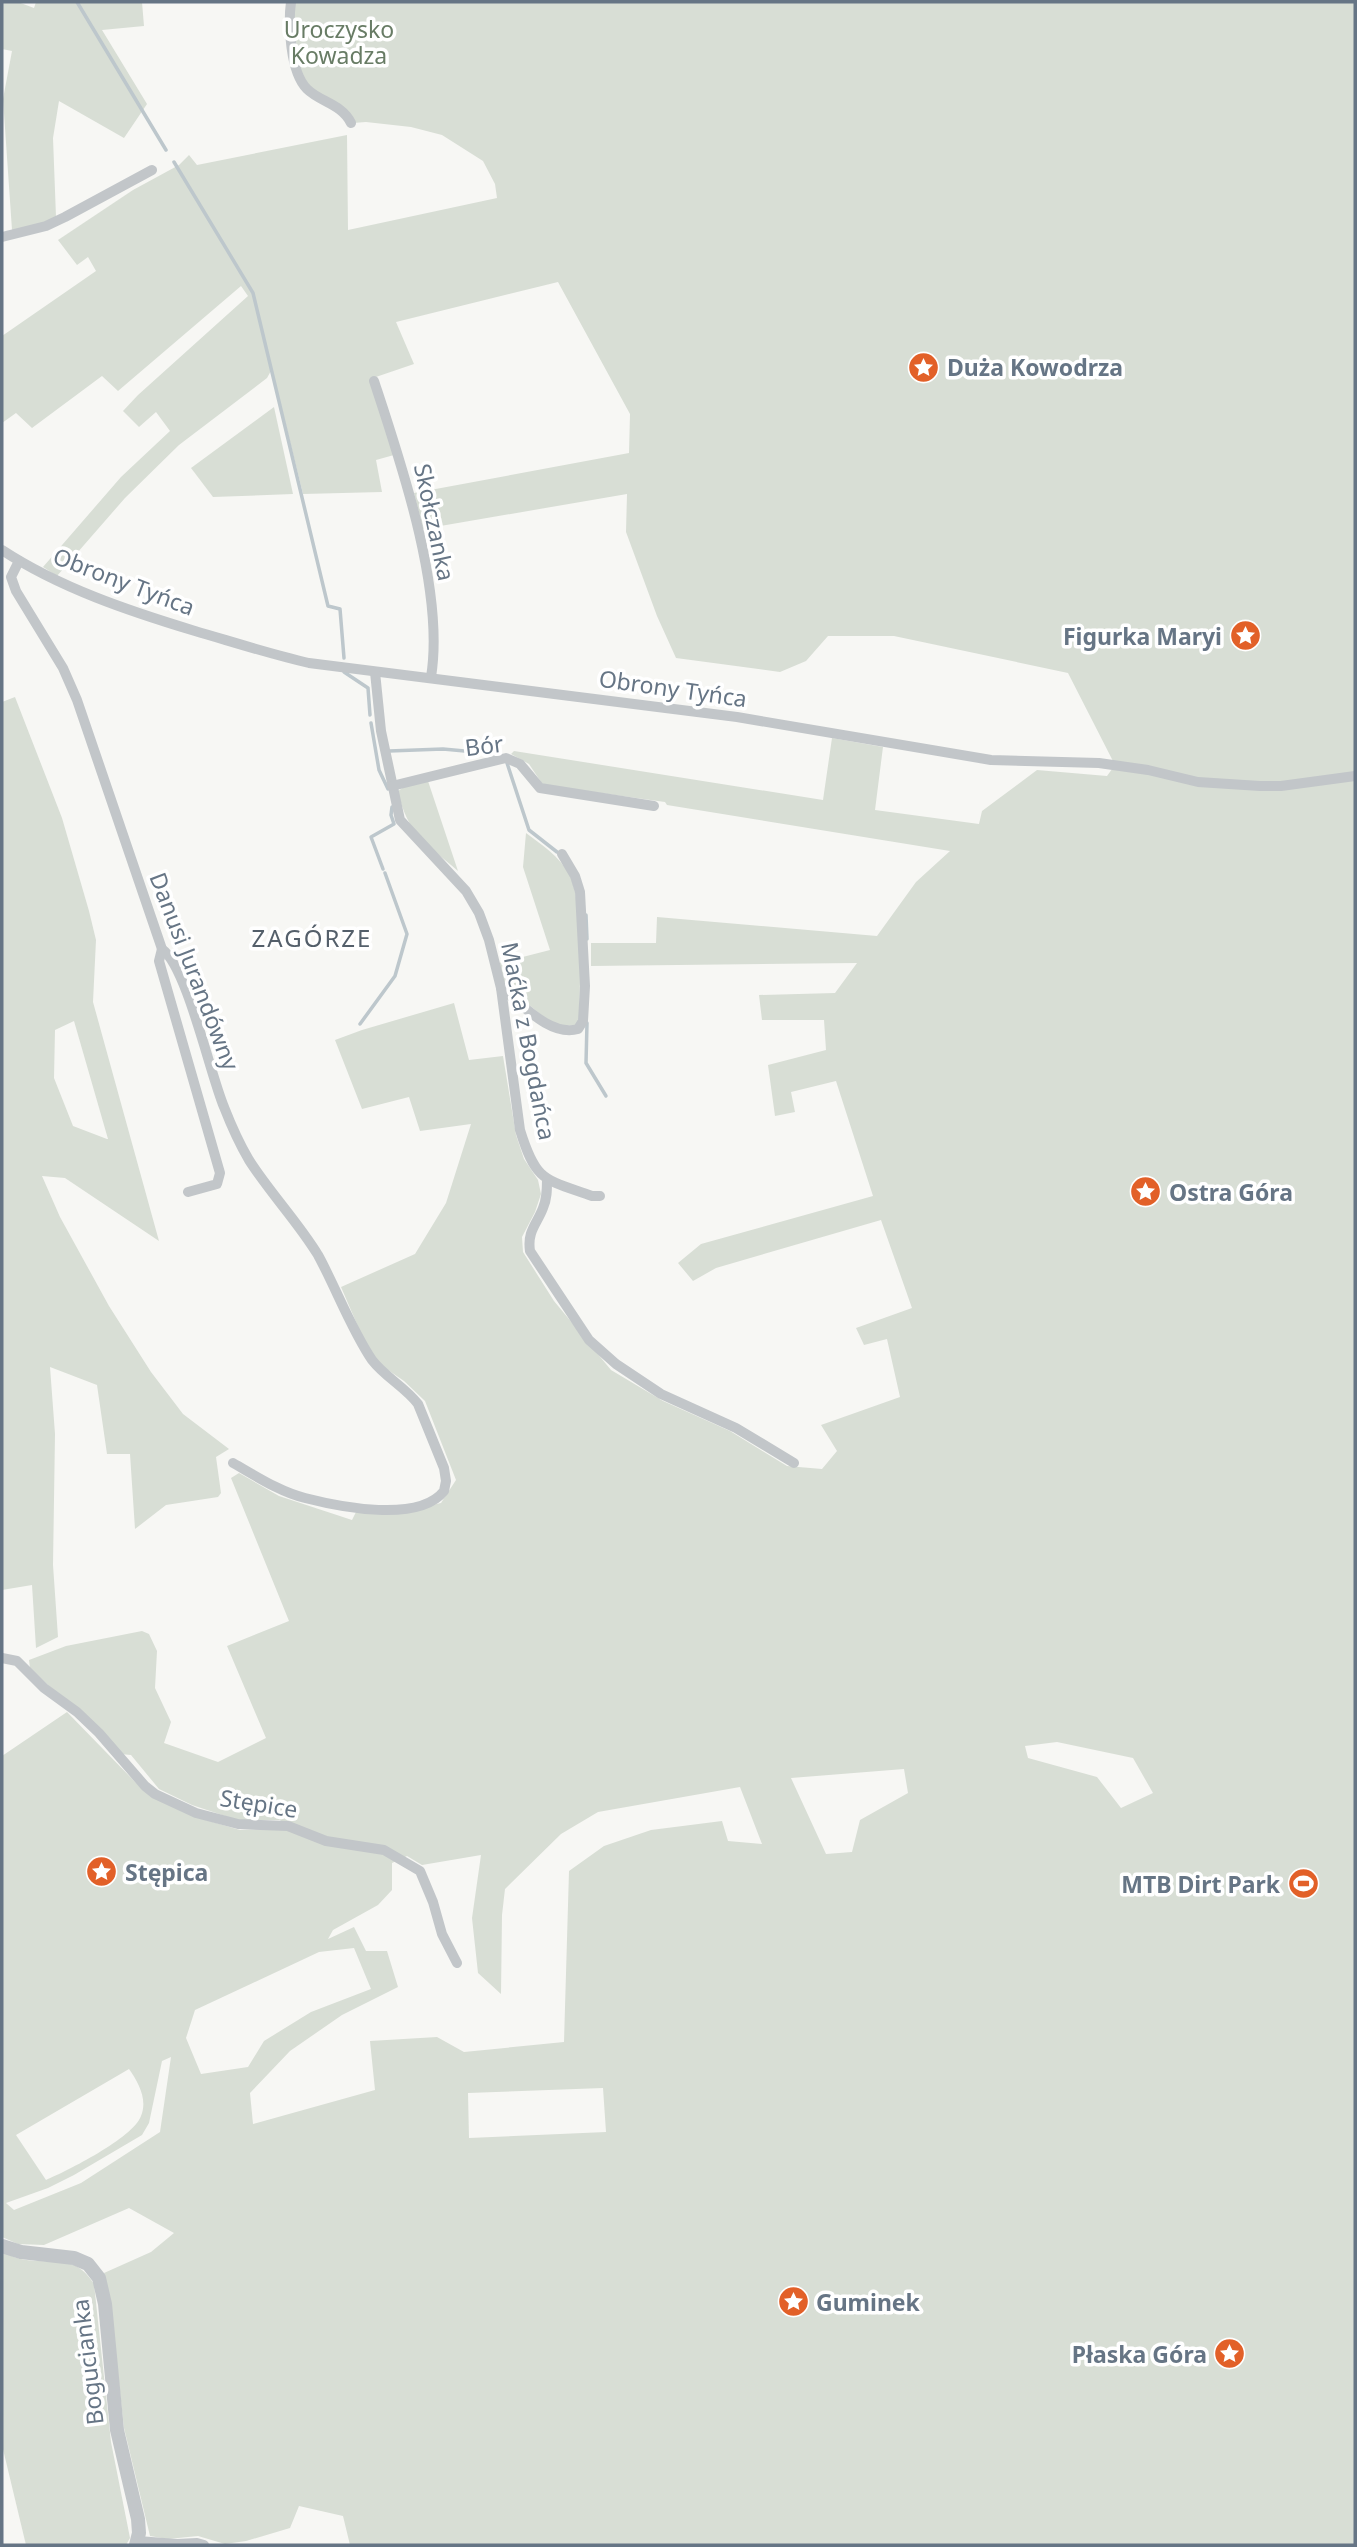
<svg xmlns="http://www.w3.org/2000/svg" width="1357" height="2547" font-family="'Noto Sans',sans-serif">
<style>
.green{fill:#d8ded5;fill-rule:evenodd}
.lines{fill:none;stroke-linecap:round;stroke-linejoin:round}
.stream{stroke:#bdc7cc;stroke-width:3.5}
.minor{stroke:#c2c6c9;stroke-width:10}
.tertiary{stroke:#c2c6c9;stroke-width:14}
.labels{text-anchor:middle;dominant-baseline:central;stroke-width:7;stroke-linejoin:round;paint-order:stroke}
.park-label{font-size:23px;fill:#687c65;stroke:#fff}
.poi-label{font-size:23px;font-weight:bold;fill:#667585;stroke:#fff;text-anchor:start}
.street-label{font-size:23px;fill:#667585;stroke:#fff}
.neighbourhood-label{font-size:24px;letter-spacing:2px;fill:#545f6a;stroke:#fff}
</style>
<rect width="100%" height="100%" fill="#f7f7f4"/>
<g class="green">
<polygon points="2,2 18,2 34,8 36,2 142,2 144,26 102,30 147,104 124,138 59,101 53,138 56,217 41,224 12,230 3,99 12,51 2,49"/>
<path d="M294,2H1355V2545H350L343,2516L299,2506L290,2528L246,2541L225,2544L198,2536L168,2539L150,2536L124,2428L109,2293L104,2273L151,2252L174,2233L129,2208L44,2245L18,2244L2,2237V1756L67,1712L141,1788L199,1818L240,1830L288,1828L280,1820H237L192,1805L159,1789L131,1755L120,1754L30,1668L29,1660L66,1646L142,1631L149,1634L157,1651L155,1688L171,1722L164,1743L218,1762L266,1738L227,1646L289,1621L231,1478L239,1473L279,1496L352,1520L356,1512L393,1514L441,1503L456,1480L425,1401L404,1381L372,1359L341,1287L415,1254L446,1203L471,1124L420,1131L409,1097L362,1109L335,1040L362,1030L454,1003L469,1060L503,1056L516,1135L524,1159L538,1180L541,1194L535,1212L522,1237L523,1252L554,1301L611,1370L663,1401L730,1431L787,1466L822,1469L837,1451L821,1425L900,1397L887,1339L864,1345L856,1328L912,1308L881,1220L716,1268L693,1281L678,1263L701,1244L873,1196L836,1081L791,1092L795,1112L775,1116L768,1065L826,1050L824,1020H762L759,995L835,993L857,963L591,966V943H656L657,917L877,936L916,882L950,851L667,805L665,802L543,785L529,764L511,754L514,751L823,800L832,738L883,747L875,810L979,824L982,811L1037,770L1107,776L1115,765L1068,673L894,636H828L806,661L780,672L676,658L657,616L626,532L627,494L423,529L414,493L629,453L630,414L558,282L396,322L414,364L370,379L394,455L376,460L382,492L303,494L272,369L267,378L179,445L125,498L57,576L43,567L121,477L170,431L156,412L139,427L123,411L138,395L248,296L241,286L118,391L102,376L32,428L16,413L2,423V336L96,271L88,257L77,265L58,240L133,190L179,165L189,155L197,165L347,135L348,230L497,198L495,184L483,161L442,135L411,127L366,122L353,123C339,112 323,100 311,87C292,66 290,28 294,2ZM1057,1742L1133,1758L1153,1793L1121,1808L1097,1777L1028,1758L1025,1746ZM904,1769L908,1793L860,1820L852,1852L826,1854L791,1778ZM740,1787L762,1844L728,1841L722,1821L651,1830L604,1846L569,1871L564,2042L464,2052L437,2037L370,2041L375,2090L253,2124L250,2093L290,2051L342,2015L398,1987L387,1951H366L354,1927L328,1939L333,1930L378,1905L392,1890V1863L407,1856L422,1865L481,1855L472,1918L478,1973L501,1994L502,1915L505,1889L561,1834L598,1812ZM354,1948L371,1989L311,2012L264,2041L248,2067L201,2074L186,2038L195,2010L319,1952ZM171,2057L160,2132L81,2183L14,2210L6,2203L48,2188L74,2175L142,2135L149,2123L162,2061ZM129,2069C138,2082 148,2099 141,2116C133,2138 67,2171 46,2180L16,2135ZM603,2088L606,2132L469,2138L468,2093Z"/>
<polygon points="274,407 293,494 213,497 191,468"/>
<path d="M15,697L62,818L89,911L96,940L93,1002L159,1241L65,1178L42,1176L60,1217L109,1306L151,1372L183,1414L229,1449L216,1457L221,1493L218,1497L166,1505L135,1529L130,1454H107L97,1385L50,1367L55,1434L53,1565L58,1637L36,1648L32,1585L2,1590V702ZM74,1021L108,1139H107L73,1126L54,1078L55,1030Z"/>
<path d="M428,781L458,871C427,844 407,834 398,791L407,785Z"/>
<path d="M526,833C542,845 559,856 569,874C584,902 580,985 579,1019L576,1025L555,1026L507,987L502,979L499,963L550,950L523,867Z"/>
<path d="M2,2250C6,2252 12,2257 17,2258C48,2267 73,2250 94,2284L111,2442L130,2538L126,2545H26L2,2445Z"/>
</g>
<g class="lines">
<g class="stream">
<polyline points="77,2 166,150"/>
<polyline points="174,162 253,293 328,606 340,609 344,658"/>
<polyline points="344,672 368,688 370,715"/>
<polyline points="371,723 379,770 388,789"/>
<polyline points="389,751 443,749 497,754"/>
<polyline points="507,763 529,830 557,852"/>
<polyline points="383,869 371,837 394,824 391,815 392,807"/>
<polyline points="586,915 587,939"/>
<polyline points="587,1023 586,1063 606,1096"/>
<polyline points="360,1024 395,976 407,934 385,873"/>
</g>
<g class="minor">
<path d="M291,2C288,24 290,72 307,89C320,102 342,104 351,123"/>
<polyline points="2,237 46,226 65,217 152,170"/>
<path d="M374,381C401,463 445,591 431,677"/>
<path d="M2,550C60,588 129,611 195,631C233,642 270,654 309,663L737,717L991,760L1099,763L1148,770L1198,782L1260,786H1281L1355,776"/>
<path d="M19,561L11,577L16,591L63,668L77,700L162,949C187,967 210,1074 224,1107C231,1125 239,1143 249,1160C270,1193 298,1222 318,1255C336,1288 351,1329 372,1360C385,1377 405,1387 418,1404L444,1468L446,1481L444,1491C419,1523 340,1507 305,1498C280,1492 256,1476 233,1463"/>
<path d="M375,672L381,731L400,820L466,891L479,913L489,940L501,988L520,1130C536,1182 544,1179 592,1196H600"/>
<polyline points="392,786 506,758 520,764 540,788 654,806"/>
<polyline points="162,949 159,961 220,1173 217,1184 188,1192"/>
<path d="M501,988C522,1004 550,1037 578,1029L583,1021L585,986L580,892L575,876L562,854"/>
<path d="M547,1180C547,1190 547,1199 543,1208C537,1224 527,1231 530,1251L589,1340L616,1364L661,1394L736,1428L794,1463"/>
<polyline points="2,1658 17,1661 44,1688 77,1712 99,1733 145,1786 155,1794 196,1813 238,1824 288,1826 326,1841 384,1850 420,1871 433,1902 442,1934 457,1963"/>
<polyline points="138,2541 177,2544 197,2543 204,2545"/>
</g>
<polyline class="tertiary" points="2,2246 21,2252 74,2258 88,2264 99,2278 105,2304 117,2430 138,2519 139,2533 136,2545"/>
</g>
<defs>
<symbol id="sight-disc" viewBox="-11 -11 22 22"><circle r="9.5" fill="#e26028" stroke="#fff"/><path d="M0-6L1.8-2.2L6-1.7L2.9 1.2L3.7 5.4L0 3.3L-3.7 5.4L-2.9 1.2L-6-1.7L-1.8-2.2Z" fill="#fff"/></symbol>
<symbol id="stadium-disc" viewBox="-11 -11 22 22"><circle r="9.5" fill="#e26028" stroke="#fff"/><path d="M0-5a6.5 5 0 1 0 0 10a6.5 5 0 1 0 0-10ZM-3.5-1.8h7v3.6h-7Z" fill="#fff"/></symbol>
</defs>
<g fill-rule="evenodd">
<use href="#sight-disc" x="906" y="350" width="35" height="35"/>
<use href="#sight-disc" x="1228" y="618" width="35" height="35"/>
<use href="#sight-disc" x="1128" y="1174" width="35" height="35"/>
<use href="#sight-disc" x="84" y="1854" width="35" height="35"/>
<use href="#stadium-disc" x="1286" y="1866" width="35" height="35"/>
<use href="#sight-disc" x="776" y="2284" width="35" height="35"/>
<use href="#sight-disc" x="1212" y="2336" width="35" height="35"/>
</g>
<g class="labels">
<g class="park-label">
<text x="339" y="29">Uroczysko<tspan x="339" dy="26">Kowadza</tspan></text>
</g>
<g class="poi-label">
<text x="947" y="367">Duża Kowodrza</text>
<text x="1222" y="636" text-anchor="end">Figurka Maryi</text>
<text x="1169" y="1192">Ostra Góra</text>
<text x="125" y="1872">Stępica</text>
<text x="1280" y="1884" text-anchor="end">MTB Dirt Park</text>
<text x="816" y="2302">Guminek</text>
<text x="1207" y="2354" text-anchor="end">Płaska Góra</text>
</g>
<g class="street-label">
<text transform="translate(435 522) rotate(78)">Skołczanka</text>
<text transform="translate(124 581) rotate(21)">Obrony Tyńca</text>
<text transform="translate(673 688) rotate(8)">Obrony Tyńca</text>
<text transform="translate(484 745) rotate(-7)">Bór</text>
<text transform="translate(195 971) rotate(69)">Danusi Jurandówny</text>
<text transform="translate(529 1041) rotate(79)">Maćka z Bogdańca</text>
<text transform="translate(259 1803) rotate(9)">Stępice</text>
<text transform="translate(87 2362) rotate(-97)">Bogucianka</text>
</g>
<g class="neighbourhood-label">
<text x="312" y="937">ZAGÓRZE</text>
</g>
</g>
<rect width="1357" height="2547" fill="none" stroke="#667585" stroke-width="7"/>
</svg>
